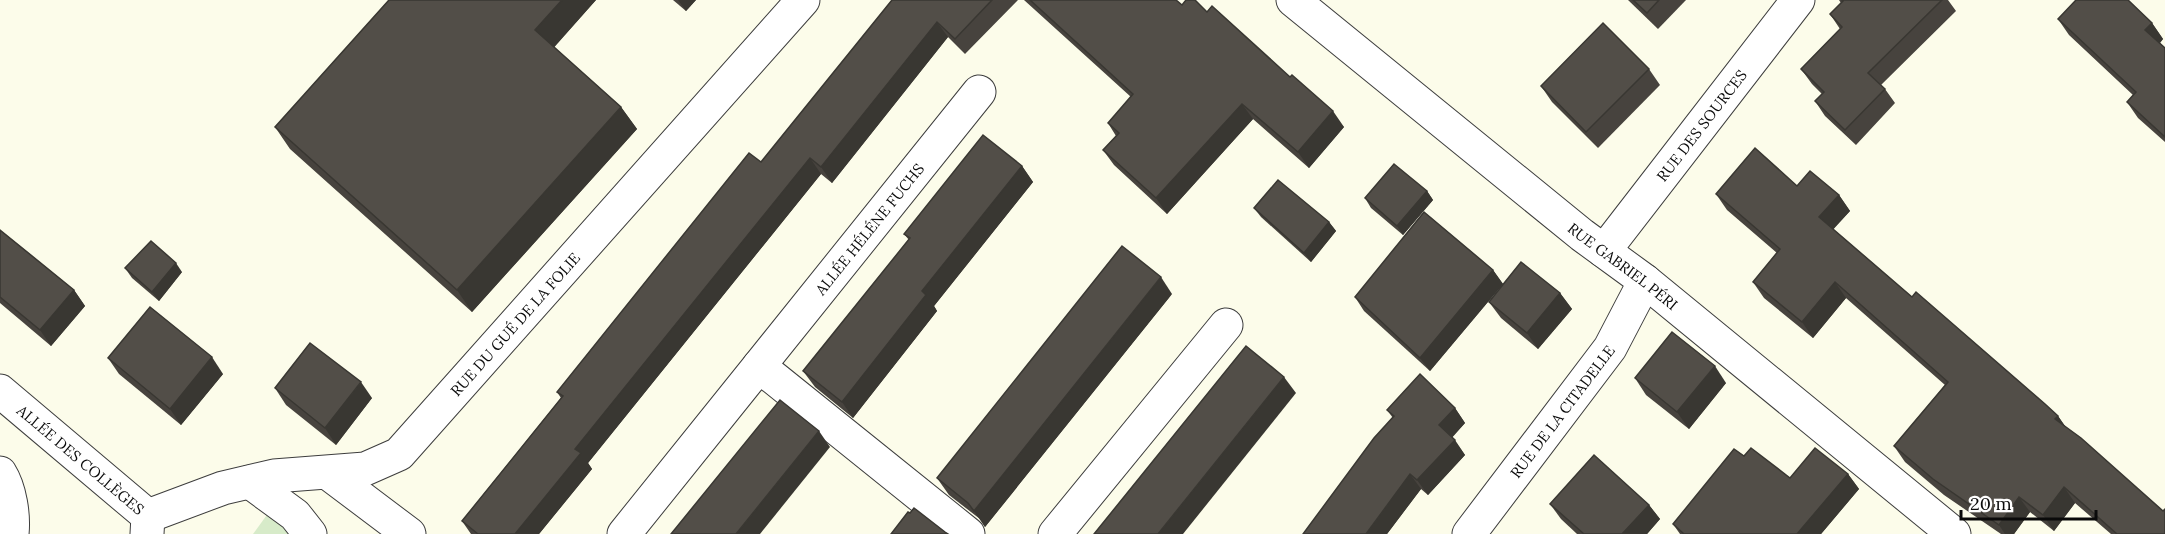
<svg xmlns="http://www.w3.org/2000/svg" width="2165" height="534" font-family="Lora,serif">
<style>
.pitch{fill:#d7ebc9}
.lines{fill:none;stroke-linecap:round;stroke-linejoin:round}
.minor-casing{stroke:#3d3d3d;stroke-width:35}
.minor{stroke:#fff;stroke-width:33}
.wall{fill:#47433e}
.shaded-wall{fill:#393732}
.building{fill:#524e48;stroke:#393732;stroke-width:1.5}
.labels{text-anchor:middle;dominant-baseline:central;stroke-width:6;stroke-linejoin:round;paint-order:stroke}
.street-label{font-size:15px;fill:#0a0a0a;stroke:#fff}
</style>
<rect width="100%" height="100%" fill="#fcfcea"/>
<polygon class="pitch" points="269,512 296,534 253,534"/>
<g class="lines">
<defs>
<g id="minor">
<path id="s1" d="M1293,0L1582,235L1645,281L1954,534"/>
<path id="s2" d="M1604,251L1798,0"/>
<path id="s3" d="M759,366L979,92"/>
<path id="s4" d="M0,391L148,516L147,534"/>
<path d="M0,473C10,489 14,515 12,534"/>
<polyline points="328,473 409,534"/>
<polyline points="250,482 295,515 310,534"/>
<path id="s5" d="M148,516L223,488L274,476L365,469L399,454L803,0"/>
<polyline points="624,534 759,366 968,534"/>
<polyline points="1055,534 1226,325"/>
<path id="s6" d="M1469,534L1610,348L1645,281"/>
</g>
</defs>
<use href="#minor" class="minor-casing"/>
<use href="#minor" class="minor"/>
</g>
<g class="wall">
<polygon points="389,0 596,0 554,47 621,107 637,129 472,312 290,149 275,127"/>
<polygon points="673,0 696,0 686,11"/>
<polygon points="892,0 1018,0 965,54 948,37 832,183 821,174 588,463 592,469 539,534 471,534 462,521 561,398 557,392 761,162"/>
<polygon points="1024,0 1176,0 1182,5 1207,12 1344,127 1309,168 1253,119 1167,214 1114,165 1103,150 1116,136 1108,123 1131,97"/>
<polygon points="1628,0 1686,0 1658,29"/>
<polygon points="1839,0 1948,0 1956,11 1881,85 1885,89 1895,103 1856,145 1825,116 1815,101 1822,94 1812,84 1801,69 1840,29 1830,14 1841,3"/>
<polygon points="2058,19 2152,23 2163,39 2160,43 2165,48 2165,142 2138,118 2127,102 2133,95 2069,35"/>
<polygon points="1649,69 1660,85 1598,148 1552,102 1541,86"/>
<polygon points="1022,166 1033,182 934,306 937,311 853,418 815,387 803,371 909,240 904,234"/>
<polygon points="1797,186 1839,195 1850,211 1833,229 1912,297 2058,416 2065,426 2165,534 2111,534 2075,503 2054,531 2030,512 2014,534 2001,534 1944,495 1905,462 1894,446 1945,385 1846,298 1813,338 1764,298 1753,282 1777,253 1727,210 1716,194"/>
<polygon points="1427,191 1433,200 1403,235 1371,208 1365,198"/>
<polygon points="1254,208 1329,222 1336,231 1311,262 1261,217"/>
<polygon points="0,230 74,290 85,306 51,346 0,303"/>
<polygon points="125,268 182,272 159,301 132,278"/>
<polygon points="1493,270 1503,284 1430,371 1364,311 1355,297"/>
<polygon points="1560,293 1572,309 1538,349 1501,318 1489,302"/>
<polygon points="1172,294 985,527 980,519 949,495 937,478"/>
<polygon points="108,358 223,374 181,425 119,374"/>
<polygon points="1635,378 1726,383 1689,429 1646,395"/>
<polygon points="275,388 372,398 336,445 286,405"/>
<polygon points="1455,408 1465,423 1452,437 1465,455 1428,495 1421,489 1387,534 1393,418 1387,410"/>
<polygon points="1744,456 1790,478 1848,474 1859,489 1821,534 1680,534 1673,524"/>
<polygon points="1550,504 1649,505 1660,519 1647,534 1577,534 1561,519"/>
</g>
<g class="shaded-wall">
<polygon points="562,0 596,0 550,52 535,30"/>
<polygon points="678,0 696,0 686,11"/>
<polygon points="937,22 948,37 832,183 821,167"/>
<polygon points="2152,23 2163,39 2157,46 2145,30"/>
<polygon points="1242,104 1253,119 1167,214 1156,198"/>
<polygon points="621,107 637,129 472,312 457,290"/>
<polygon points="1333,111 1344,127 1309,168 1298,152"/>
<polygon points="810,158 821,174 588,463 592,469 539,534 515,534 575,449"/>
<polygon points="1022,166 1033,182 934,306 937,311 853,418 842,402 922,291"/>
<polygon points="1427,191 1433,200 1403,235 1397,226"/>
<polygon points="1839,195 1850,211 1830,233 1819,217"/>
<polygon points="1329,222 1336,231 1311,262 1304,253"/>
<polygon points="176,263 182,272 159,301 152,292"/>
<polygon points="1493,270 1503,284 1430,371 1420,358"/>
<polygon points="1161,277 1172,294 985,527 974,511"/>
<polygon points="1835,282 1846,298 1813,338 1802,322"/>
<polygon points="74,290 85,306 51,346 40,330"/>
<polygon points="1560,293 1572,309 1538,349 1527,333"/>
<polygon points="212,357 223,374 181,425 170,409"/>
<polygon points="1715,366 1726,383 1689,429 1677,412"/>
<polygon points="1284,377 1296,393 1183,534 1158,534"/>
<polygon points="361,382 372,398 336,445 325,428"/>
<polygon points="1455,408 1465,423 1450,440 1439,425"/>
<polygon points="2058,416 2069,432 2055,419"/>
<polygon points="819,431 830,447 760,534 736,534"/>
<polygon points="1455,440 1465,455 1428,495 1417,480"/>
<polygon points="1410,474 1421,489 1387,534 1366,534"/>
<polygon points="1848,474 1859,489 1821,534 1797,534"/>
<polygon points="2064,487 2075,503 2054,531 2043,515"/>
<polygon points="2019,497 2030,512 2014,534 2005,534 1999,525"/>
<polygon points="1649,505 1660,519 1647,534 1622,534"/>
</g>
<g class="building">
<polygon points="389,0 562,0 535,30 621,107 457,290 275,127"/>
<polygon points="892,0 992,0 955,39 937,22 821,167 810,158 575,449 581,453 515,534 478,534 462,521 563,396 557,392 749,153 761,162"/>
<polygon points="1030,0 1176,0 1182,5 1186,0 1195,0 1207,12 1212,6 1290,77 1292,75 1333,111 1298,152 1242,104 1156,198 1103,150 1119,133 1108,123 1133,94"/>
<polygon points="1633,0 1659,0 1647,13"/>
<polygon points="1842,0 1942,0 1868,73 1885,89 1845,130 1815,101 1824,92 1801,69 1842,27 1830,14 1843,1"/>
<polygon points="2076,0 2128,0 2152,23 2145,30 2165,48 2165,137 2127,102 2136,92 2058,19"/>
<polygon points="1603,23 1649,69 1586,132 1541,86"/>
<polygon points="983,135 1022,166 922,291 926,295 842,402 803,371 910,238 904,234"/>
<polygon points="1755,148 1797,186 1810,171 1839,195 1819,217 1912,297 1916,292 2045,404 2058,416 2055,419 2081,438 2163,511 2165,509 2165,534 2117,534 2064,487 2043,515 2019,497 1999,525 1933,479 1894,446 1948,382 1835,282 1802,322 1753,282 1780,249 1716,194"/>
<polygon points="1394,164 1427,191 1397,226 1365,198"/>
<polygon points="1278,180 1329,222 1304,253 1254,208"/>
<polygon points="1424,212 1493,270 1420,358 1355,297"/>
<polygon points="0,230 74,290 40,330 0,297"/>
<polygon points="151,241 176,263 152,292 125,268"/>
<polygon points="1122,246 1161,277 974,511 968,503 937,478"/>
<polygon points="1521,262 1560,293 1527,333 1489,302"/>
<polygon points="150,307 212,357 170,409 108,358"/>
<polygon points="1672,332 1715,366 1677,412 1635,378"/>
<polygon points="310,343 361,382 325,428 275,388"/>
<polygon points="1246,346 1284,377 1158,534 1094,534"/>
<polygon points="1420,374 1455,408 1439,425 1455,440 1417,480 1410,474 1366,534 1303,534 1374,438 1394,416 1387,410"/>
<polygon points="780,400 819,431 736,534 671,534"/>
<polygon points="1751,448 1790,478 1815,448 1848,474 1797,534 1684,534 1673,524 1734,449 1744,456"/>
<polygon points="1594,455 1649,505 1622,534 1584,534 1550,504"/>
<polygon points="914,508 945,532 948,534 891,534 908,512 910,513"/>
</g>
<g class="labels">
<g class="street-label">
<text stroke="none"><textPath href="#s2" startOffset="159">RUE DES SOURCES</textPath></text>
<text stroke="none"><textPath href="#s3" startOffset="176">ALLÉE HÉLÉNE FUCHS</textPath></text>
<text stroke="none"><textPath href="#s1" startOffset="424">RUE GABRIEL PÉRI</textPath></text>
<text stroke="none"><textPath href="#s5" startOffset="435">RUE DU GUÉ DE LA FOLIE</textPath></text>
<text stroke="none"><textPath href="#s6" startOffset="154">RUE DE LA CITADELLE</textPath></text>
<text stroke="none"><textPath href="#s4" startOffset="106">ALLÉE DES COLLÈGES</textPath></text>
</g>
</g>
<path d="M1961 510v9h135v-9" fill="none" stroke="#0a0a0a" stroke-width="3"/>
<text x="1970" y="510" font-size="18" fill="#0a0a0a" stroke="#ffffff" stroke-width="4.5" paint-order="stroke">20 m</text>
</svg>
